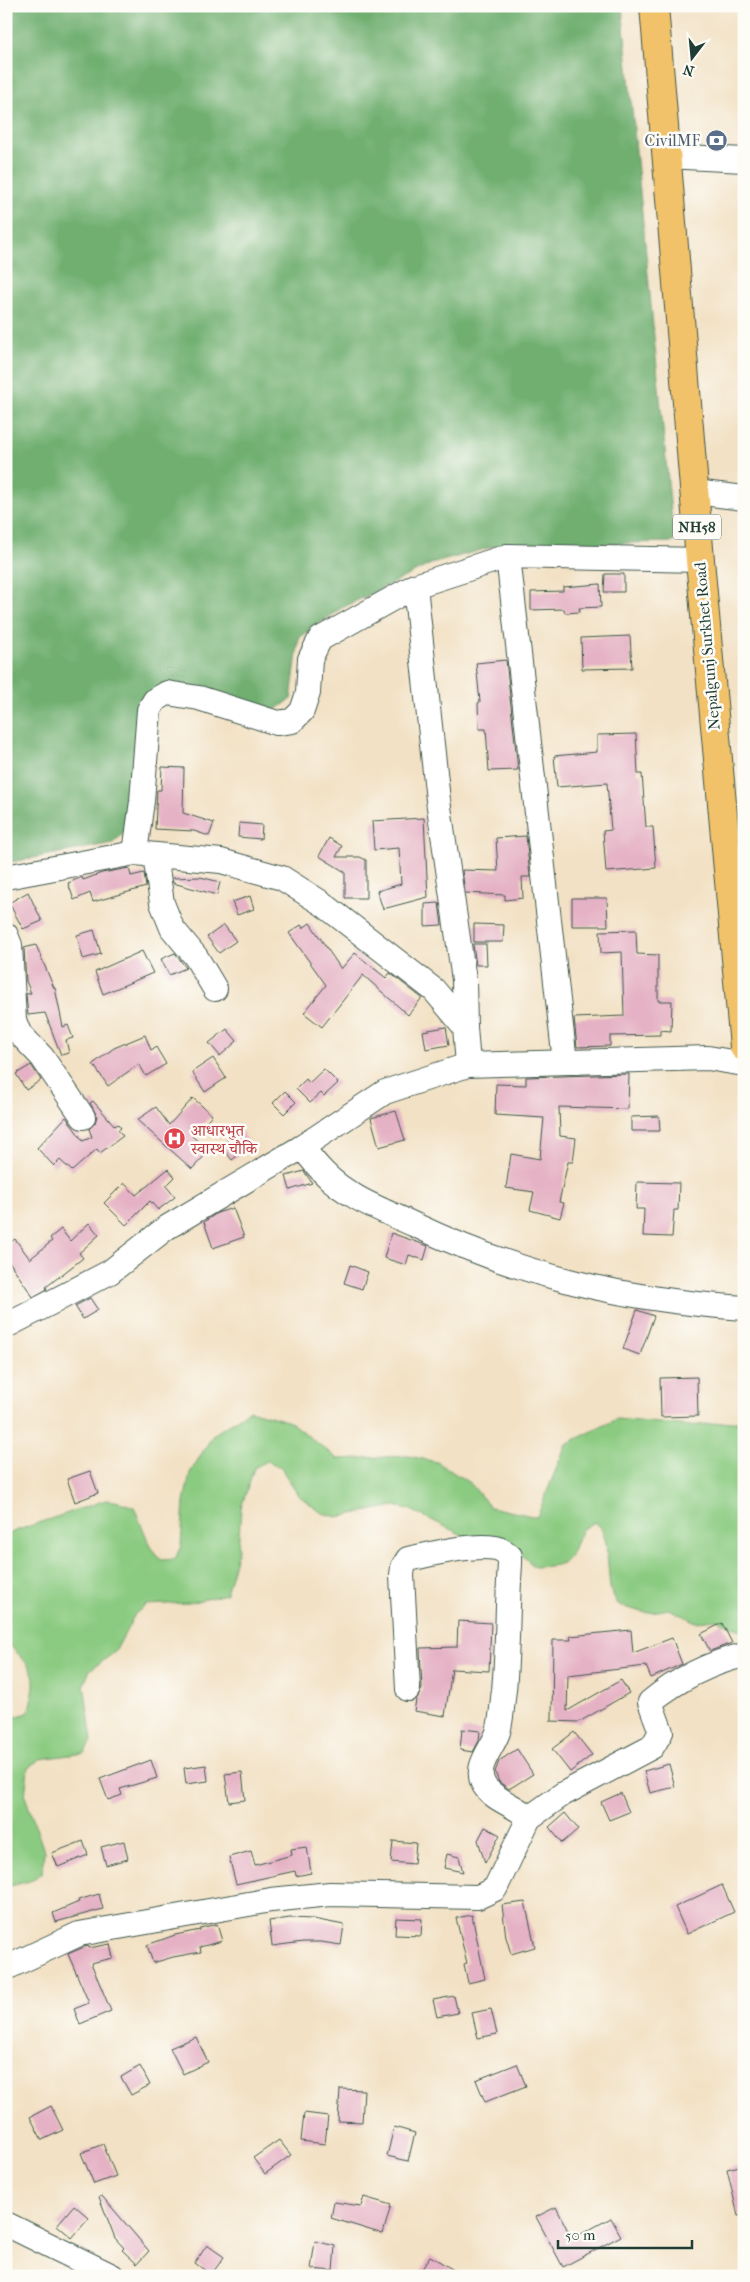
<svg xmlns="http://www.w3.org/2000/svg" width="750" height="2282" font-family="'IM FELL French Canon','Noto Serif Devanagari',serif">
<style>
.green{fill:#8bcb81;stroke:#55845a}
.forest{fill:#70af6f;stroke:#487652}
.building{fill:#e5b2c5}
.lines{fill:none;stroke-linecap:round;stroke-linejoin:round}
.minor-casing{stroke:#3f564a;stroke-width:26}
.major-casing{stroke:#3f564a;stroke-width:30}
.minor{stroke:#fff;stroke-width:24}
.major{stroke:#f2c26a;stroke-width:28}
.labels{text-anchor:middle;dominant-baseline:central;stroke-width:5;stroke-linejoin:round;paint-order:stroke}
.shield{fill:#fdfcf7;stroke:#62766e;stroke-width:1}
.shield-label{font-size:15px;font-weight:bold;fill:#1f3d34}
.service-label{font-size:16px;fill:#4e5e75;stroke:#fdfcf7;text-anchor:end}
.street-label{font-size:16px;fill:#1f3d34;stroke:#fdfcf7}
.health-label{font-size:16px;fill:#be3a42;stroke:#fdfcf7;text-anchor:start}
</style>
<rect width="100%" height="100%" fill="#fdfcf7"/>
<filter id="ink" filterUnits="userSpaceOnUse"><feTurbulence type="fractalNoise" baseFrequency=".02" numOctaves="2"/><feDisplacementMap in="SourceGraphic" scale="10" xChannelSelector="R" yChannelSelector="G"/><feConvolveMatrix kernelMatrix="1 2 1 2 8 2 1 2 1" color-interpolation-filters="sRGB"/></filter>
<filter id="wash" filterUnits="userSpaceOnUse"><feTurbulence type="fractalNoise" baseFrequency=".0096" numOctaves="4" result="noise"/><feDisplacementMap in="SourceGraphic" scale="20" xChannelSelector="R" yChannelSelector="G"/><feGaussianBlur stdDeviation="1.12" result="paint"/><feColorMatrix in="noise" values="0 0 0 0 0 0 0 0 0 0 0 0 0 0 0 0 0 1.4 0 .05"/><feComposite in="paint" operator="in"/></filter>
<g filter="url(#wash)">
<rect width="100%" height="100%" fill="#f2e1c4"/>
<path class="green" d="M250,1410L290,1422L338,1459L409,1456L437,1462L471,1484L490,1507L537,1517L566,1444L617,1419L691,1426L744,1420V1632L718,1620L696,1622L669,1609L646,1613L624,1607L617,1603L610,1588L606,1542L601,1528L595,1522L582,1529C567,1562 574,1565 535,1567L508,1543L484,1542L464,1536L409,1509L395,1506L337,1517L322,1513L298,1495L281,1468L267,1461L254,1468L241,1508L238,1550L226,1594L189,1603L146,1605L135,1614L115,1652L90,1670L84,1684L92,1741L84,1753L40,1759L28,1768L25,1796L44,1851L42,1873L30,1881L6,1887V1710L14,1717L28,1713C40,1669 35,1673 6,1641V1536L15,1531L106,1500L120,1502L134,1507L151,1548L161,1560L175,1559L181,1546L184,1502L190,1473L213,1435Z"/>
<polygon class="forest" points="6,6 622,6 674,542 496,546 431,564 340,609 299,638 291,699 276,710 147,692 134,796 126,831 113,843 6,863"/>
<g id="blocks">
<g class="building">
<polygon points="605,574 624,574 624,592 604,592"/>
<polygon points="600,584 601,607 579,608 580,612 565,613 564,609 531,610 531,592 563,591 563,587"/>
<polygon points="630,636 632,668 582,669 581,638"/>
<polygon points="506,660 518,770 489,771 486,729 479,729 478,703 480,702 476,663"/>
<polygon points="636,734 638,774 642,774 646,827 653,827 656,868 606,872 603,831 611,830 607,783 557,787 554,756 597,752 597,735"/>
<polygon points="162,767 184,768 183,813 214,823 209,836 194,831 155,829 157,790 161,790"/>
<polygon points="424,818 428,897 383,909 377,891 401,884 399,848 374,850 372,821"/>
<polygon points="239,823 262,825 261,839 238,837"/>
<polygon points="526,836 530,877 522,877 523,898 505,900 505,895 465,893 462,870 498,871 496,838"/>
<polygon points="329,838 342,846 336,857 360,857 366,860 366,898 345,898 345,872 319,856"/>
<polygon points="129,868 131,876 144,873 146,887 93,902 90,893 74,900 68,883 82,877 83,880 102,873"/>
<polygon points="200,877 220,882 217,895 173,883 172,878"/>
<polygon points="28,892 42,921 23,929 9,903"/>
<polygon points="250,896 254,909 237,915 232,902"/>
<polygon points="572,898 607,898 608,926 572,926"/>
<polygon points="439,903 442,925 425,926 425,904"/>
<polygon points="310,923 341,969 355,953 386,978 390,973 422,998 408,1015 363,975 322,1027 304,1013 326,985 289,933 301,925 303,928"/>
<polygon points="474,924 504,925 503,942 474,942"/>
<polygon points="224,925 236,941 219,953 207,937"/>
<polygon points="94,930 101,954 83,959 77,935"/>
<polygon points="636,930 637,954 658,955 658,1001 672,1001 671,1031 660,1030 660,1035 610,1036 610,1046 577,1047 574,1018 624,1016 622,952 601,953 600,931"/>
<polygon points="473,944 486,944 487,965 476,965"/>
<polygon points="36,945 54,988 55,988 63,1027 68,1025 73,1038 66,1040 69,1053 61,1055 45,1013 28,1015 26,994 31,993 26,981 24,948"/>
<polygon points="142,951 153,973 103,994 95,972"/>
<polygon points="175,953 186,968 169,975 161,959"/>
<polygon points="446,1027 449,1045 426,1049 423,1031"/>
<polygon points="227,1029 237,1041 220,1056 209,1043"/>
<polygon points="145,1035 151,1050 156,1047 166,1064 146,1076 139,1064 108,1086 93,1064 114,1048"/>
<polygon points="213,1058 226,1078 205,1092 192,1072"/>
<polygon points="31,1065 41,1080 26,1090 16,1074"/>
<polygon points="324,1069 338,1083 324,1096 321,1093 310,1103 296,1089 306,1079 309,1083"/>
<polygon points="629,1074 628,1109 559,1107 560,1136 576,1138 573,1162 568,1162 559,1202 564,1203 560,1218 530,1210 534,1192 506,1188 511,1154 540,1159 544,1118 495,1115 496,1084 526,1085 526,1077"/>
<polygon points="285,1091 296,1102 284,1114 273,1103"/>
<polygon points="193,1098 212,1115 192,1136 209,1151 192,1169 137,1120 156,1107 169,1125"/>
<polygon points="93,1101 115,1126 118,1124 121,1128 118,1130 123,1136 100,1153 97,1149 72,1171 60,1160 54,1166 37,1148 66,1117 83,1141 92,1137 89,1129 95,1123 97,1116 90,1103"/>
<polygon points="396,1111 405,1140 379,1147 371,1118"/>
<polygon points="659,1116 660,1131 631,1131 631,1117"/>
<polygon points="240,1130 251,1145 232,1160 221,1146"/>
<polygon points="168,1169 175,1177 166,1186 175,1197 158,1210 150,1201 126,1225 104,1203 124,1183 136,1195"/>
<polygon points="304,1171 312,1183 290,1190 286,1176"/>
<polygon points="637,1182 679,1183 678,1210 674,1210 672,1237 643,1236 644,1209 636,1209"/>
<polygon points="233,1208 244,1237 213,1248 204,1222 217,1213"/>
<polygon points="89,1223 99,1235 79,1253 83,1258 46,1287 47,1289 33,1297 6,1257 6,1245 15,1239 30,1259 52,1241 50,1238 61,1229 70,1241"/>
<polygon points="391,1233 428,1246 424,1260 409,1255 406,1265 384,1258"/>
<polygon points="350,1265 368,1272 362,1289 344,1283"/>
<polygon points="90,1298 98,1310 83,1319 75,1306"/>
<polygon points="637,1310 654,1316 640,1355 623,1349"/>
<polygon points="697,1377 698,1416 661,1417 660,1378"/>
<polygon points="90,1471 98,1493 75,1502 67,1479"/>
<polygon points="458,1621 491,1623 489,1671 452,1669 445,1716 414,1711 416,1700 422,1689 420,1648 457,1647"/>
<polygon points="722,1623 732,1643 710,1651 701,1634"/>
<polygon points="631,1630 633,1653 672,1638 682,1664 651,1678 646,1666 568,1675 567,1711 621,1680 629,1693 579,1722 550,1721 552,1720 553,1640 571,1640 570,1636"/>
<polygon points="462,1729 480,1731 479,1741 473,1752 460,1750"/>
<polygon points="574,1732 592,1755 570,1772 552,1749"/>
<polygon points="517,1749 533,1774 509,1789 499,1782 495,1772 499,1761"/>
<polygon points="151,1760 157,1778 120,1789 122,1795 108,1800 100,1779"/>
<polygon points="669,1764 675,1787 650,1793 644,1771"/>
<polygon points="206,1765 208,1781 186,1784 184,1768"/>
<polygon points="242,1772 245,1800 229,1802 225,1774"/>
<polygon points="621,1793 629,1812 609,1820 601,1802"/>
<polygon points="565,1813 578,1829 562,1843 549,1827"/>
<polygon points="485,1827 500,1835 485,1863 478,1840"/>
<polygon points="83,1841 88,1855 58,1867 52,1853"/>
<polygon points="124,1841 128,1859 106,1865 101,1847"/>
<polygon points="393,1841 416,1843 414,1864 391,1862"/>
<polygon points="307,1847 311,1873 296,1876 295,1871 236,1884 229,1857 251,1851 255,1865 292,1855 291,1849"/>
<polygon points="447,1854 459,1857 463,1872 444,1868"/>
<polygon points="722,1885 734,1912 687,1934 675,1907"/>
<polygon points="99,1894 103,1909 56,1922 53,1913 79,1902 78,1900"/>
<polygon points="525,1902 535,1947 511,1954 506,1937 502,1905"/>
<polygon points="472,1915 485,1979 468,1983 464,1964 467,1963 456,1918"/>
<polygon points="290,1918 313,1919 344,1925 341,1945 321,1942 303,1942 272,1946 269,1921"/>
<polygon points="396,1918 422,1919 421,1936 395,1935"/>
<polygon points="217,1924 222,1941 200,1947 201,1952 173,1957 153,1963 147,1945 175,1935 200,1930 200,1928"/>
<polygon points="110,1944 113,1958 91,1963 111,2011 80,2024 74,2009 89,2003 68,1954 84,1947 88,1946 89,1948"/>
<polygon points="454,1996 458,2013 437,2017 433,2000"/>
<polygon points="491,2009 497,2034 478,2038 472,2013"/>
<polygon points="196,2037 208,2062 183,2074 170,2048"/>
<polygon points="517,2064 526,2086 485,2102 476,2080"/>
<polygon points="140,2066 150,2085 131,2095 121,2077"/>
<polygon points="340,2089 364,2090 362,2122 338,2121"/>
<polygon points="51,2106 63,2130 42,2140 30,2117"/>
<polygon points="304,2113 328,2116 325,2144 301,2141"/>
<polygon points="394,2127 415,2133 408,2161 387,2156"/>
<polygon points="279,2140 291,2155 265,2174 253,2158"/>
<polygon points="103,2144 116,2176 94,2184 81,2153"/>
<polygon points="744,2165 744,2215 738,2216 727,2169"/>
<polygon points="102,2196 149,2251 137,2264 122,2250 124,2248 115,2238 99,2197"/>
<polygon points="364,2197 391,2205 383,2234 331,2218 334,2202 361,2206"/>
<polygon points="74,2205 89,2218 72,2238 57,2225"/>
<polygon points="556,2207 572,2239 611,2218 621,2236 563,2267 536,2217"/>
<polygon points="315,2241 335,2246 333,2271 311,2269"/>
<polygon points="207,2245 224,2257 211,2275 195,2263"/>
<polygon points="430,2256 464,2276 418,2276"/>
</g>
</g>
</g>
<g filter="url(#ink)">
<use href="#blocks" fill-opacity="0" stroke="#3f564a" stroke-width="1"/>
<g class="lines">
<defs>
<g id="minor">
<polyline points="666,156 744,160"/>
<polyline points="695,492 744,498"/>
<polyline points="415,586 438,800 464,980 465,1027"/>
<polyline points="135,853 142,801 149,710 155,700 167,693 199,698 277,723 292,721 302,711 308,693 310,659 320,639 415,586 508,556"/>
<polyline points="155,855 162,903 172,928 196,957 215,989"/>
<polyline points="6,877 135,853 221,861 282,878 323,904 434,990 465,1027 468,1065"/>
<polyline points="6,935 10,945 14,1020 19,1033 42,1057 83,1117"/>
<polyline points="565,1062 508,556 700,560"/>
<path d="M302,1147C309,1156 316,1165 324,1173C348,1198 385,1211 415,1225C523,1276 625,1300 744,1308"/>
<polyline points="6,1326 110,1272 166,1228 302,1147 385,1092 468,1065 708,1058 744,1064"/>
<path d="M408,1689L402,1575L403,1567L408,1559C434,1554 469,1544 496,1548C501,1549 505,1552 510,1556V1564C507,1606 508,1648 504,1690C502,1704 502,1718 498,1732C493,1748 473,1767 484,1785C493,1800 517,1806 529,1818"/>
<path d="M6,1968L79,1934L271,1900L330,1894L478,1897L495,1889L529,1818L563,1794L652,1747L661,1732L650,1702C677,1680 710,1663 744,1655"/>
<polyline points="6,2224 112,2276"/>
</g>
<polyline id="major" points="654,6 700,560 744,1047"/>
</defs>
<use href="#minor" class="minor-casing"/>
<use href="#major" class="major-casing"/>
<use href="#minor" class="minor"/>
<use href="#major" class="major"/>
</g>
</g>
<defs>
<symbol id="bank-disc" viewBox="-11 -11 22 22"><circle r="9.5" fill="#5c6f8a" stroke="#fdfcf7"/><path d="M-6-4H6V4H-6ZM0-2.3a2.3 2.3 0 1 0 0 4.6a2.3 2.3 0 1 0 0-4.6Z" fill="#fff"/></symbol>
<symbol id="hospital-disc" viewBox="-11 -11 22 22"><circle r="9.5" fill="#e0444e" stroke="#fdfcf7"/><path d="M-5-5h3v3.5h4V-5h3V5h-3V1.5h-4V5h-3Z" fill="#fff"/></symbol>
</defs>
<g fill-rule="evenodd">
<use href="#bank-disc" x="704" y="128" width="25" height="25"/>
<use href="#hospital-disc" x="162" y="1126" width="25" height="25"/>
</g>
<g class="labels">
<rect class="shield" x="673" y="514.5" width="48" height="25" rx="4"/>
<g class="shield-label">
<text x="697" y="527">NH58</text>
</g>
<g class="service-label">
<text x="700" y="140">CivilMF</text>
</g>
<g class="street-label">
<text transform="translate(707 646) rotate(-95)">Nepalgunj Surkhet Road</text>
</g>
<g class="health-label">
<text x="191" y="1130">आधारभुत<tspan x="191" dy="18">स्वास्थ चौकि</tspan></text>
</g>
</g>
<rect width="750" height="2282" fill="none" stroke="#fdfcf7" stroke-width="25"/>
<g transform="translate(692 58) rotate(196)" stroke="#fdfcf7" stroke-width="4" paint-order="stroke">
<path d="M0-4L9 19L0 12L-9 19Z" fill="#1f3d34"/>
<text y="-8" font-size="14" font-weight="bold" text-anchor="middle" fill="#1f3d34">N</text>
</g>
<path d="M558 2240v8h134v-8" fill="none" stroke="#1f3d34" stroke-width="2.5"/>
<text x="565" y="2240" font-size="15" fill="#1f3d34" stroke="#fdfcf7" stroke-width="4" paint-order="stroke">50 m</text>
</svg>
